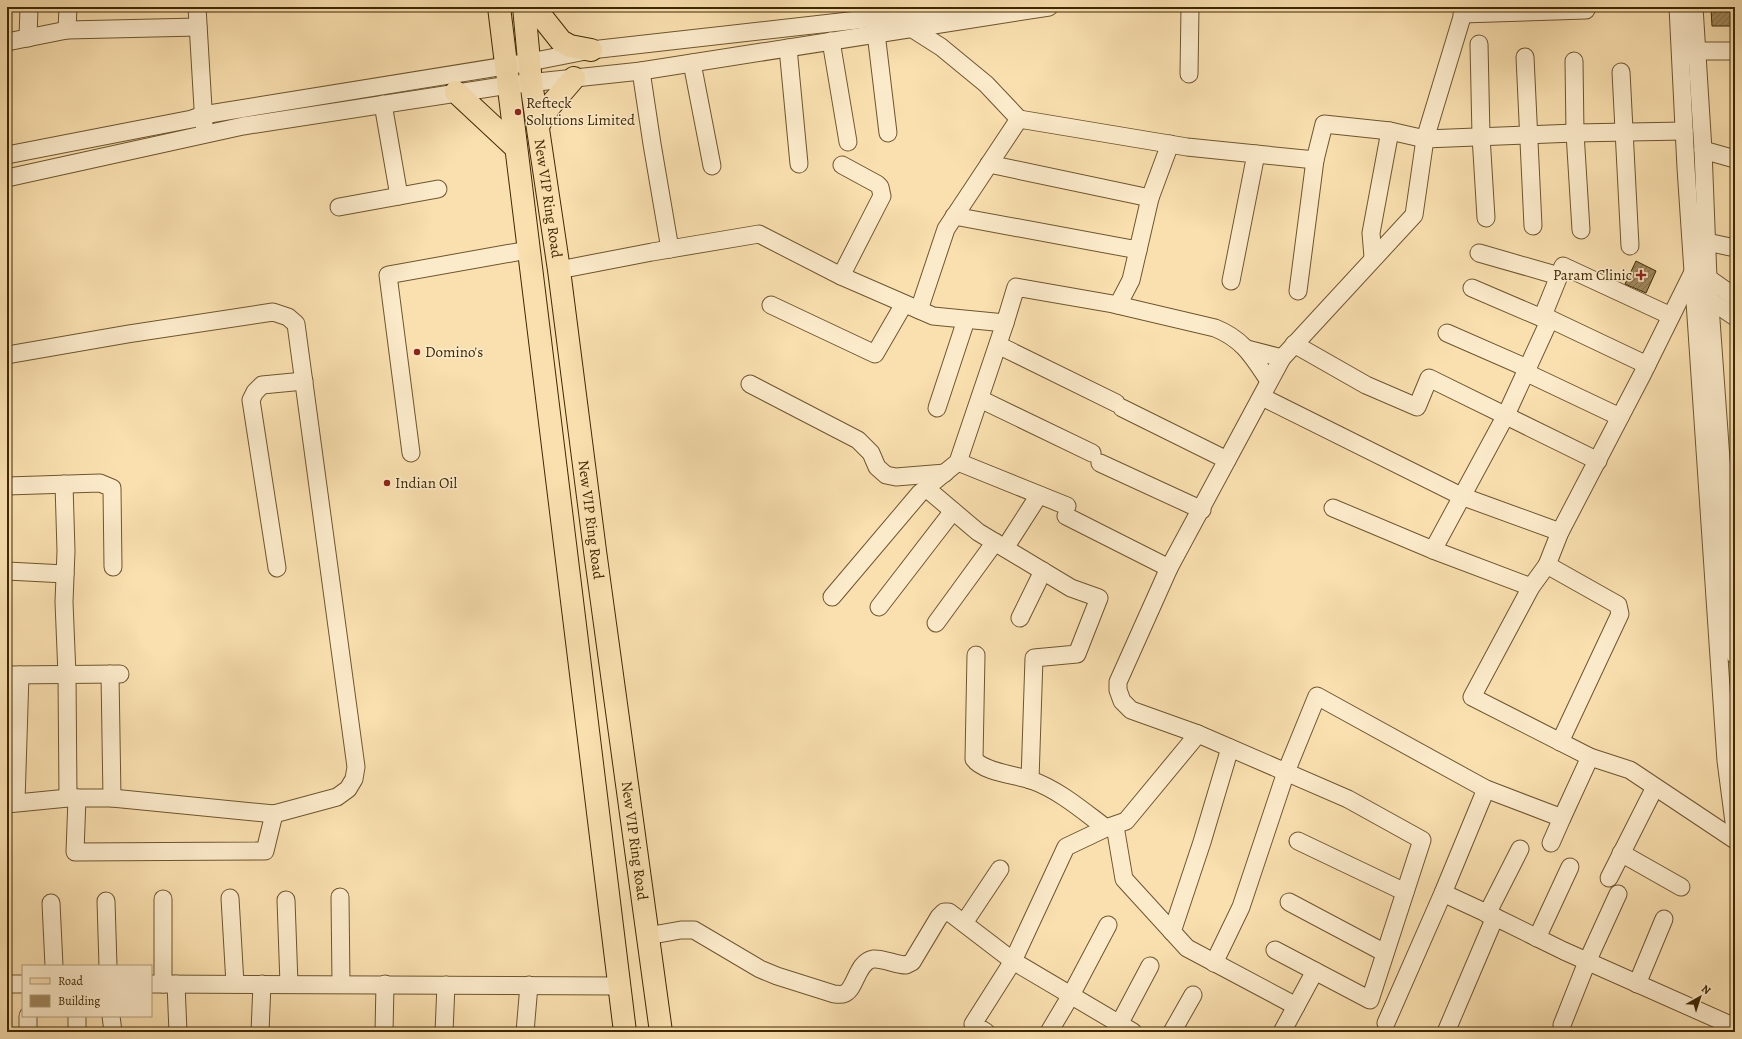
<svg xmlns="http://www.w3.org/2000/svg" width="1742" height="1039" font-family="Alegreya,serif">
<style>
.building{fill:url(#building-hatch);stroke:#3e2804}
.lines{fill:none;stroke-linecap:round;stroke-linejoin:round}
.minor-casing{stroke:#6d562f;stroke-width:19}
.major-casing{stroke:#3e2804;stroke-width:24}
.minor{stroke:#fcebcb;stroke-width:17}
.major{stroke:#fae0af;stroke-width:22}
.poi-dot{fill:#8f2418;stroke:#fcebcb;stroke-width:1.5}
.labels{text-anchor:middle;dominant-baseline:central;stroke-width:3;stroke-linejoin:round;paint-order:stroke}
.poi-label{font-size:15px;fill:#3e2804;stroke:#fcebcb;text-anchor:start}
.street-label{font-size:15px;fill:#3e2804;stroke:#fcebcb}
</style>
<defs>
<pattern id="building-hatch" width="6" height="6" patternUnits="userSpaceOnUse"><rect width="6" height="6" fill="#a0885d"/><path d="M-1 1l2-2M0 6l6-6M5 7l2-2" fill="none" stroke="#846f4b"/></pattern>
</defs>
<rect width="100%" height="100%" fill="#fae0af"/>
<filter id="stains"><feTurbulence type="fractalNoise" baseFrequency=".005" numOctaves="4"/><feColorMatrix values="0 0 0 0 .2 0 0 0 0 .09 0 0 0 0 .02 0 0 0 .5 -.17"/></filter>
<radialGradient id="worn" r=".72"><stop offset=".6" stop-color="#630" stop-opacity="0"/><stop offset="1" stop-color="#630" stop-opacity=".3"/></radialGradient>
<g class="building">
<polygon points="1711,9 1731,9 1731,11 1735,11 1735,26 1712,26"/>
<polygon points="1636,261 1656,271 1646,293 1625,284"/>
</g>
<g class="lines">
<defs>
<g id="minor">
<polyline points="197,7 204,125"/>
<polyline points="1678,7 1686,168 1726,761 1735,830"/>
<polyline points="1694,7 1703,150 1708,278 1735,655"/>
<polyline points="1462,14 1586,10"/>
<polyline points="908,26 941,47 986,84 1019,119"/>
<polyline points="67,30 68,7"/>
<polyline points="876,33 888,133"/>
<polyline points="28,38 29,7"/>
<polyline points="831,41 848,142"/>
<polyline points="7,42 67,30 198,27"/>
<polyline points="1479,44 1481,136 1486,218"/>
<polyline points="788,48 799,164"/>
<polyline points="1685,51 1735,51"/>
<polyline points="1525,57 1533,226"/>
<polyline points="1574,61 1575,133 1581,230"/>
<polyline points="692,63 712,166"/>
<polyline points="641,71 652,144 670,249"/>
<polyline points="1621,72 1630,246"/>
<polyline points="1189,74 1190,7"/>
<polyline points="383,104 399,196"/>
<polyline points="1703,150 1735,159"/>
<polyline points="7,155 192,119 203,115 530,62 591,50 893,16 958,7"/>
<polyline points="989,164 1150,198 1170,144"/>
<polyline points="7,178 243,126 509,85 641,71 1049,7"/>
<polyline points="339,207 438,189"/>
<polyline points="954,216 1138,250 1150,198"/>
<polyline points="1707,242 1735,248"/>
<polyline points="1479,253 1559,276"/>
<polyline points="1373,257 1371,233 1390,131"/>
<path d="M559,270L652,252L759,234L841,276L933,316L1005,323L1016,287L1113,304L1215,328C1243,339 1253,357 1269,381"/>
<polyline points="841,276 882,196 880,187 877,184 842,165"/>
<polyline points="1231,281 1256,154"/>
<polyline points="1472,288 1542,318"/>
<polyline points="1298,291 1315,160"/>
<polyline points="1704,296 1735,317"/>
<polyline points="771,305 875,354 904,304"/>
<polyline points="1118,305 1131,280 1138,250"/>
<polyline points="919,310 946,229 1019,119 1187,147 1315,160 1324,124 1390,131 1425,139 1465,7"/>
<polyline points="1550,319 1542,318 1563,266 1671,316"/>
<polyline points="1447,333 1527,368"/>
<polyline points="1294,344 1366,385 1417,407 1429,378 1598,461"/>
<polyline points="998,345 1116,403"/>
<polyline points="1247,349 1282,358 1414,215 1425,139 1575,133 1684,131"/>
<polyline points="7,355 128,334 273,312 288,317 296,324 356,767 354,779 348,789 337,797 274,814 112,798 68,798 7,804"/>
<polyline points="1525,372 1620,417"/>
<polyline points="750,384 858,440 871,453 877,467 886,475 896,477 945,473"/>
<polyline points="1262,397 1461,496 1560,532"/>
<polyline points="980,399 1092,453"/>
<polyline points="937,408 966,320"/>
<polyline points="1122,408 1227,460"/>
<polyline points="411,453 388,275 528,250"/>
<polyline points="958,462 1067,506"/>
<polyline points="1100,463 1202,510"/>
<polyline points="64,484 66,551 64,602 67,675 68,798"/>
<polyline points="7,486 100,483 112,488 113,567"/>
<polyline points="926,488 978,532 1071,588 1099,598 1077,654 1034,658 1030,780"/>
<polyline points="1333,508 1433,550 1531,587"/>
<polyline points="1066,516 1169,568"/>
<polyline points="1005,548 1039,495"/>
<polyline points="1433,550 1506,415 1550,319 1647,365"/>
<polyline points="1547,565 1618,605 1620,614 1560,742"/>
<polyline points="277,568 251,400 255,392 262,385 304,381"/>
<polyline points="7,571 65,574"/>
<polyline points="832,597 920,493 958,462 1005,323"/>
<polyline points="879,607 953,511"/>
<polyline points="1020,618 1043,571"/>
<polyline points="936,623 995,542"/>
<path d="M976,655L974,759C983,772 1016,775 1031,780C1059,790 1082,810 1106,828"/>
<polyline points="110,674 112,798"/>
<polyline points="7,675 120,674"/>
<polyline points="1198,734 1131,710 1122,701 1118,690 1118,682 1169,568 1282,358"/>
<polyline points="1590,757 1472,697 1531,587 1547,565 1560,532 1642,375 1693,272 1708,278 1735,297"/>
<polyline points="77,798 75,852 265,851 274,814"/>
<polyline points="16,802 20,675"/>
<polyline points="1115,826 1124,879 1187,948 1296,1006"/>
<polyline points="1298,841 1405,892"/>
<polyline points="1551,843 1562,818"/>
<polyline points="1621,853 1681,887"/>
<polyline points="1609,878 1655,787"/>
<polyline points="1443,893 1486,789"/>
<polyline points="340,897 341,984"/>
<polyline points="230,898 235,984"/>
<polyline points="286,900 289,984"/>
<polyline points="106,901 108,966"/>
<polyline points="1289,902 1385,953"/>
<polyline points="51,903 54,966"/>
<polyline points="1487,914 1520,849"/>
<polyline points="964,923 1000,869"/>
<polyline points="1172,932 1202,842 1230,748"/>
<path d="M647,936L681,930H694L760,969L777,976L834,994C837,994 841,995 843,994C856,991 856,962 873,959C883,958 896,965 906,965L912,962L939,917L944,912H949L1013,961L1133,1032"/>
<polyline points="1537,938 1570,867"/>
<polyline points="1214,963 1241,907 1286,772 1317,696 1486,789 1562,818 1590,757 1630,770 1735,840"/>
<polyline points="7,984 23,984"/>
<polyline points="151,984 619,986"/>
<polyline points="163,984 163,899"/>
<polyline points="176,984 178,1032"/>
<polyline points="1637,984 1664,919"/>
<polyline points="28,1016 28,1032"/>
<polyline points="111,1016 113,1032"/>
<polyline points="1386,1023 1443,893 1495,917"/>
<polyline points="1562,1025 1587,962 1618,894"/>
<polyline points="77,1032 77,1016"/>
<polyline points="260,1032 262,984"/>
<polyline points="384,1032 385,984"/>
<polyline points="444,1032 446,985"/>
<polyline points="525,1032 529,985"/>
<polyline points="986,1032 973,1024 1013,961 1066,847 1106,828 1126,821 1198,734 1348,799 1422,840 1370,1000 1275,950"/>
<polyline points="1049,1032 1071,995 1108,925"/>
<polyline points="1115,1032 1150,966"/>
<polyline points="1172,1032 1193,995"/>
<polyline points="1282,1032 1315,971"/>
<polyline points="1446,1032 1495,917 1564,951 1735,1027"/>
</g>
<g id="major">
<polyline points="499,7 625,1032"/>
<path id="s1" d="M524,7L531,82L559,270L595,551L661,1032"/>
<polyline points="534,7 561,41 570,46 591,50"/>
<polyline points="456,92 515,147"/>
<polyline points="538,126 549,107 574,78"/>
</g>
</defs>
<use href="#minor" class="minor-casing"/>
<use href="#major" class="major-casing"/>
<use href="#minor" class="minor"/>
<use href="#major" class="major"/>
</g>
<g class="poi-dot">
<circle cx="518" cy="112" r="4"/>
<path d="M1639 269h4v4h4v4h-4v4h-4v-4h-4v-4h4z"/>
<circle cx="417" cy="352" r="4"/>
<circle cx="387" cy="483" r="4"/>
</g>
<g class="labels">
<g class="poi-label">
<text x="526" y="103">Refteck<tspan x="526" dy="17">Solutions Limited</tspan></text>
<text x="1632" y="275" text-anchor="end">Param Clinic</text>
<text x="425" y="352">Domino's</text>
<text x="395" y="483">Indian Oil</text>
</g>
<g class="street-label">
<text stroke="none"><textPath href="#s1" startOffset="193">New VIP Ring Road</textPath></text>
<text stroke="none"><textPath href="#s1" startOffset="517">New VIP Ring Road</textPath></text>
<text stroke="none"><textPath href="#s1" startOffset="841">New VIP Ring Road</textPath></text>
</g>
</g>
<rect width="1742" height="1039" fill="none" stroke="#fae0af" stroke-width="24"/>
<rect x="8" y="8" width="1726" height="1023" fill="none" stroke="#3e2804" stroke-width="2"/>
<rect x="12" y="12" width="1718" height="1015" fill="none" stroke="#3e2804"/>
<rect x="22" y="965" width="130" height="52" fill="#fcebcb" stroke="#b09d7b"/>
<rect x="30" y="978" width="20" height="6" fill="#fae0af" stroke="#b09d7b"/>
<text x="58" y="985" font-size="12" fill="#3e2804">Road</text>
<rect x="30" y="995" width="20" height="12" fill="#a0885d" stroke="#b09d7b"/>
<text x="58" y="1005" font-size="12" fill="#3e2804">Building</text>
<g transform="translate(1700 997) rotate(39)" stroke="#fcebcb" stroke-width="3" paint-order="stroke">
<path d="M0-3L7 15L0 10L-7 15Z" fill="#3e2804"/>
<text y="-6" font-size="11" font-weight="bold" text-anchor="middle" fill="#3e2804">N</text>
</g>
<rect width="100%" height="100%" filter="url(#stains)"/>
<rect width="100%" height="100%" fill="url(#worn)"/>
</svg>
